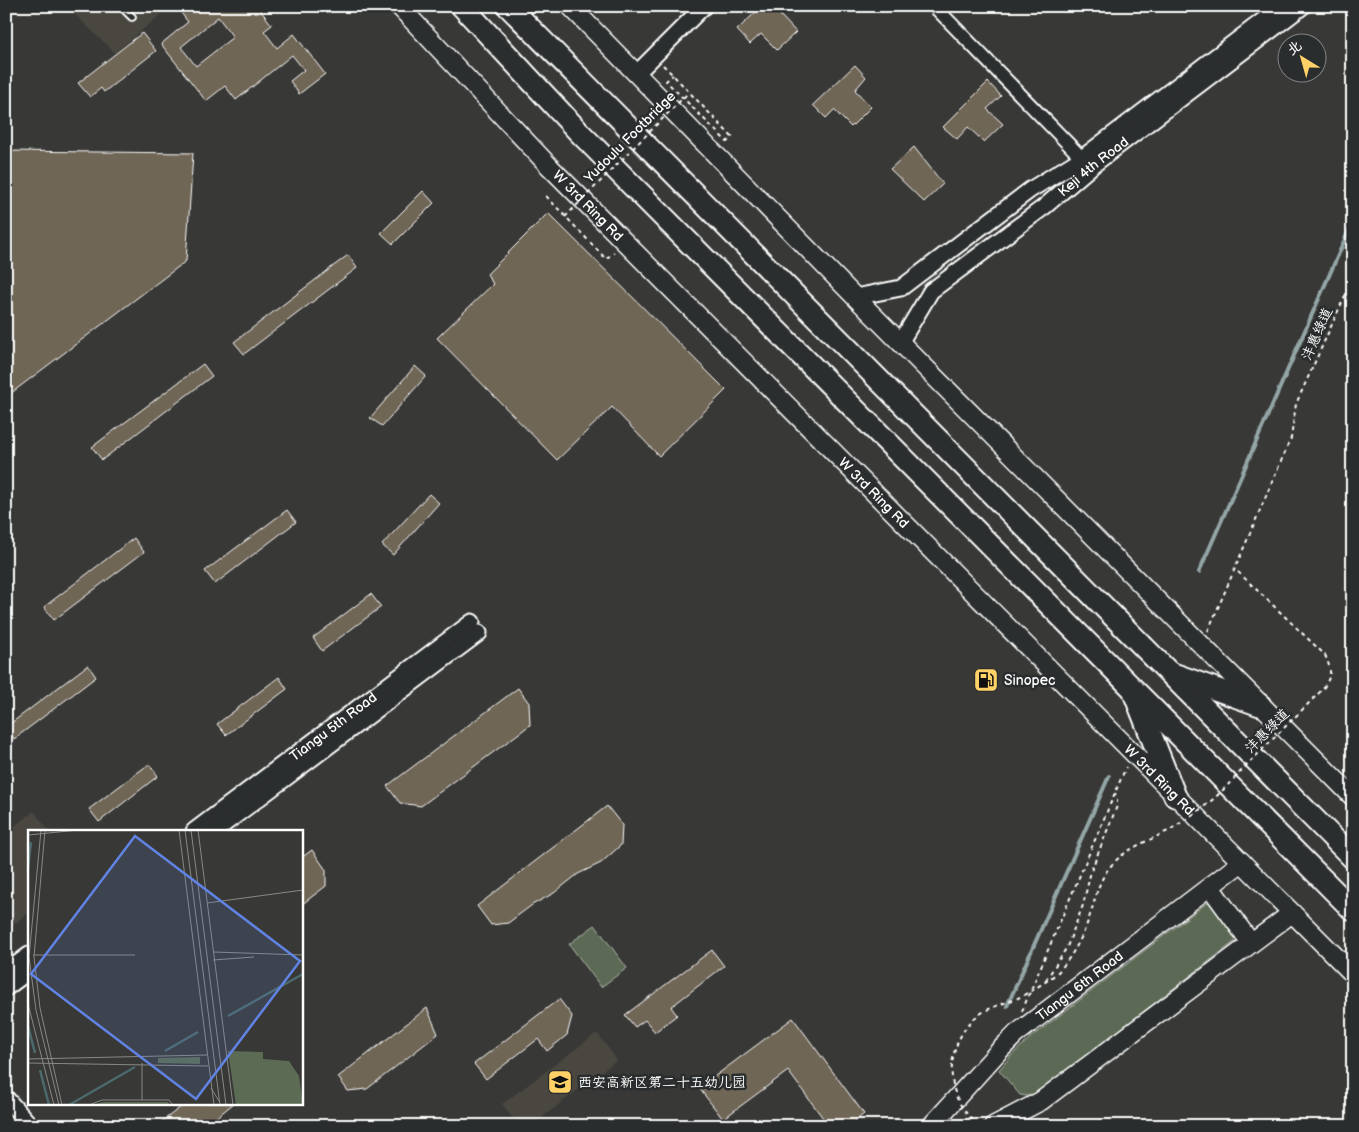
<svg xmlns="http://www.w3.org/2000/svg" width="1359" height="1132" font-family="'Balsamiq Sans','LXGW WenKai TC',sans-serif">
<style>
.built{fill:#494640}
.green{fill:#5b6b54;stroke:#adb5aa}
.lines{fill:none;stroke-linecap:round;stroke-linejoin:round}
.stream{stroke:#94a6a7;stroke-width:4}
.building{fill:#706657;stroke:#fff;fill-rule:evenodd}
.service-casing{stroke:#fff;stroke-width:10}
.minor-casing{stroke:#fff;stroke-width:16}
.tertiary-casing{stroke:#fff;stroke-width:19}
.secondary-casing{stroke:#fff;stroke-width:21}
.trunk-casing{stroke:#fff;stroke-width:25}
.path{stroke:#fff;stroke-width:2;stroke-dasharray:4 4;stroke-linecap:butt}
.service{stroke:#2a2d2e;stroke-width:6}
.minor{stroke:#2a2d2e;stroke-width:12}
.tertiary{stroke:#2a2d2e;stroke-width:15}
.secondary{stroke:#2a2d2e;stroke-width:18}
.trunk{stroke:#2a2d2e;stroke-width:21}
.path-bridge{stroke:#fff;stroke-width:2;stroke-dasharray:4 4;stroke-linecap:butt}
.labels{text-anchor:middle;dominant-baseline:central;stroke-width:5;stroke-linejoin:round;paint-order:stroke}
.street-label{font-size:14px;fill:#fff;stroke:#2a2d2e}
.poi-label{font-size:14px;fill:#fff;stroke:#2a2d2e;text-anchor:start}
.inset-river{fill:none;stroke:#4c6a6d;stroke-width:2.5}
.inset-road{fill:none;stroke:#888886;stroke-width:1}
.view{fill:#6183e4;fill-opacity:0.15;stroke:#6183e4;stroke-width:2.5}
.inset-edge{fill:none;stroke:#fff;stroke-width:2.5}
</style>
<rect width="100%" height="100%" fill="#383836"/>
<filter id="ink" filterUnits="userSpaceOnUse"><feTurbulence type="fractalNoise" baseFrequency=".02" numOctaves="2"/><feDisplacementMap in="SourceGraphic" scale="10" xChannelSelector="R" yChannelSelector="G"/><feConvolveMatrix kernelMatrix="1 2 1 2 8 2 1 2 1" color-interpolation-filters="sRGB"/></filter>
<g filter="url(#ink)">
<g class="built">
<polygon points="66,6 171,6 115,53"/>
<polygon points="34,811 49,831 29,831 29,913 6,930 6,832"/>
<polygon points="597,1033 617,1060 531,1126 518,1126 502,1104"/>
</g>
<g class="green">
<polygon points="1212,899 1242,936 1035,1095 1027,1096 1020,1095 999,1070 1011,1056 1030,1038"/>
<polygon points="595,925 627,968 601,987 569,944"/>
</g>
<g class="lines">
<g class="stream">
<polyline points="1199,572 1353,221"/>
<polyline points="1007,1006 1109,776"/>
</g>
</g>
<g class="building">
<path d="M176,6H257L272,25L264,31L277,48L294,34L325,74L299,94L290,81L304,70L292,55L236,100L225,86L206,101L161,44L188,22ZM218,17L233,37L196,66L181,47Z"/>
<polygon points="762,6 789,6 780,15 796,32 777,50 761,34 750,44 737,30"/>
<polygon points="142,33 156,51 104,92 101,88 90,97 78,83"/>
<polygon points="855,65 866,77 855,90 871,107 851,127 834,110 826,118 813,105"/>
<polygon points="988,82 1001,96 987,109 1003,124 984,142 968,127 957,139 943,127"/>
<polygon points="914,147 943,184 924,202 890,169"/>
<polygon points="6,151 193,153 186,261 6,397"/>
<polygon points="423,191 434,203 393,244 381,233"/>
<polygon points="548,213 726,390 659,456 612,407 557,460 437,338 493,284 487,274"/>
<polygon points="348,255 357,268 244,354 234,342"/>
<polygon points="203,364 212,376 102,460 92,447"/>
<polygon points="415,366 426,376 382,426 370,418"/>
<polygon points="429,494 439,503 393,555 382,545"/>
<polygon points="287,510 296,522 215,584 205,571"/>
<polygon points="134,538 144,552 54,620 44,607"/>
<polygon points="371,594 381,607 322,651 313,638"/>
<polygon points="88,665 96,677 14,739 6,727"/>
<polygon points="279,677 287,689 226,735 217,724"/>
<polygon points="518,688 529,703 530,725 421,806 400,803 387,786"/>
<polygon points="149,764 158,776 99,822 89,809"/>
<polygon points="607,806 622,825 621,845 601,863 578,874 554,893 532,905 508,923 491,925 477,906"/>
<polygon points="312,850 326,870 326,886 301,905 301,858"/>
<polygon points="712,950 724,966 671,1007 677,1015 655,1032 645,1020 635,1027 625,1015"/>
<polygon points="559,999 572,1016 567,1035 547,1051 538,1039 486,1079 474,1064"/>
<polygon points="427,1008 438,1034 367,1089 348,1091 338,1077"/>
<polygon points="793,1018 864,1114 849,1126 829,1126 788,1071 723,1119 699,1088"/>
<polygon points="186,1103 234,1103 206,1126 156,1126"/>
</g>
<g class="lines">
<defs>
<polyline id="service" points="121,6 132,17"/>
<polyline id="minor" points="934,6 1082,158"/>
<g id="tertiary">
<polyline points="636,74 704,6"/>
<polyline points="855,297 901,288 1030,190 1082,158 1282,6"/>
<path id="s1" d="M900,343L931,291L1044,207L1093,165L1303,6"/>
<path id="s2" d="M194,831L472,622"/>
<polyline points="215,831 479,633"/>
<polyline points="6,972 29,955"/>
<polyline points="6,988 29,971"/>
<polyline points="6,1098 31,1126"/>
</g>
<g id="secondary">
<path id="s3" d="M399,6L550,167L1353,974"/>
<polyline points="570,6 855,297 1353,797"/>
<polyline points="1210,887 1251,943"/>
<path id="s4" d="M931,1126L998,1052L1016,1034L1242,862"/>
<polyline points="993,1126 1041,1101 1292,913"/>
</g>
<g id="trunk">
<polyline points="462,6 579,132 1353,910"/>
<polyline points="508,6 1353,858"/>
<polyline points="1173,674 1260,705"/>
<polyline points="1135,695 1175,796"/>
</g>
</defs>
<use href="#service" class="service-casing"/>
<use href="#minor" class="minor-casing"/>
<use href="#tertiary" class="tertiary-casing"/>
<use href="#secondary" class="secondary-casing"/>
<use href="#trunk" class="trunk-casing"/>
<g class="path">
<polyline points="663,65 673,75 732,137 727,142 666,81 673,75"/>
<polyline points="546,196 606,259 614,252"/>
<polyline points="1208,631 1291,438 1296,404 1353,278"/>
<polyline points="1046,980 1067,947 1083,905 1091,871 1117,806 1117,800 1115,793"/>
<polyline points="1022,1011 1126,767"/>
</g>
<use href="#service" class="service"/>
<use href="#minor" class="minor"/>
<use href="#tertiary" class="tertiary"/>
<use href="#secondary" class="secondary"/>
<use href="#trunk" class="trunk"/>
<g class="path-bridge">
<polyline points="565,217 689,92"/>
<path d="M977,1126C969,1116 960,1107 956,1095C945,1068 956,1030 980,1014C992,1006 1006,1003 1018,998C1030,992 1050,980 1059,971C1073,955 1084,935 1090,915C1096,898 1098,881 1110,867C1127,846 1149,842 1171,829C1184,821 1199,811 1211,801C1224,790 1236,776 1248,764C1273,739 1298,714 1323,689C1332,674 1332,672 1325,655L1235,569"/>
</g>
</g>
</g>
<defs>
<symbol id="fuel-square" viewBox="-11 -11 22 22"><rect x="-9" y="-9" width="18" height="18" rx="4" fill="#ffd166" stroke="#2a2d2e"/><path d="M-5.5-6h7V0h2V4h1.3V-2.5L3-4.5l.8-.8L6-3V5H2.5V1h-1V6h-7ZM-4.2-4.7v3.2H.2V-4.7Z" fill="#111"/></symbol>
<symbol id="school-square" viewBox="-11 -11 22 22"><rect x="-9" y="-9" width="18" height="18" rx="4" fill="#ffd166" stroke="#2a2d2e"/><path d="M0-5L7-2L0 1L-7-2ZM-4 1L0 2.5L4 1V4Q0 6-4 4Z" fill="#111"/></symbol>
</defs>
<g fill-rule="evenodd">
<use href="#fuel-square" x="972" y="666" width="28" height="28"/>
<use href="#school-square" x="546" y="1068" width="28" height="28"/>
</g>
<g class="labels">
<g class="street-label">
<text transform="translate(630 137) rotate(-45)">Yudoulu Footbridge</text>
<text stroke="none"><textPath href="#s1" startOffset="265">Keji 4th Road</textPath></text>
<text stroke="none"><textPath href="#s3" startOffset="275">W 3rd Ring Rd</textPath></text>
<text transform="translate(1317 334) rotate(-66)">沣惠绿道</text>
<text stroke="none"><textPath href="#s3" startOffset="680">W 3rd Ring Rd</textPath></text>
<text stroke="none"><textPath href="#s2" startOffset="174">Tiangu 5th Road</textPath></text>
<text transform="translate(1267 731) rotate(-45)">沣惠绿道</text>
<text stroke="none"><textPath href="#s3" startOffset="1085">W 3rd Ring Rd</textPath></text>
<text stroke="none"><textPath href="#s4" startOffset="205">Tiangu 6th Road</textPath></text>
</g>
<g class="poi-label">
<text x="1004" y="680">Sinopec</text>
<text x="578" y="1082">西安高新区第二十五幼儿园</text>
</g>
</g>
<g transform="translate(28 830)">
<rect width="275" height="275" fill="#383836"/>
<path d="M200,221L235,222V229L261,231L271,246L275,275H208ZM172,227V234L130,233V228ZM75,272H140L142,275H65Z" fill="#5b6b54"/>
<path class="inset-river" d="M0,38L3,12M200,186L275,144M0,196L7,223M137,221L170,202M12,240L21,275M41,275L107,237"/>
<path class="inset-road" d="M13,0L1,127L8,180L31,275M17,0L6,127L12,178L34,275M151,0L186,275M157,0L192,275M163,0L198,275M170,0L205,275M0,5L51,0M179,73L275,60M186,122L275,125M5,125H107M185,130L226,127M0,174L26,275M0,229L179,225M0,233L180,236M183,258L191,271M114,270V233M61,275L74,270H141L145,275"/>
<path class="view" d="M107,6L272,131L168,269L3,144Z"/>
<rect width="275" height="275" class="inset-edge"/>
</g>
<rect width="1359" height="1132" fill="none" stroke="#2a2d2e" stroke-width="25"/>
<rect x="12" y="12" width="1334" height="1107" fill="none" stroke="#fff" stroke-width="2" filter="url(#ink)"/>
<g transform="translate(1302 58) rotate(323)"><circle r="24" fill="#2a2d2e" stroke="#7f8182"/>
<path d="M0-4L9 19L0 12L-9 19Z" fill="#ffd166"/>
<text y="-8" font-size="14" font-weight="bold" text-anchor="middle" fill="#ffffff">北</text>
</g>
</svg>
